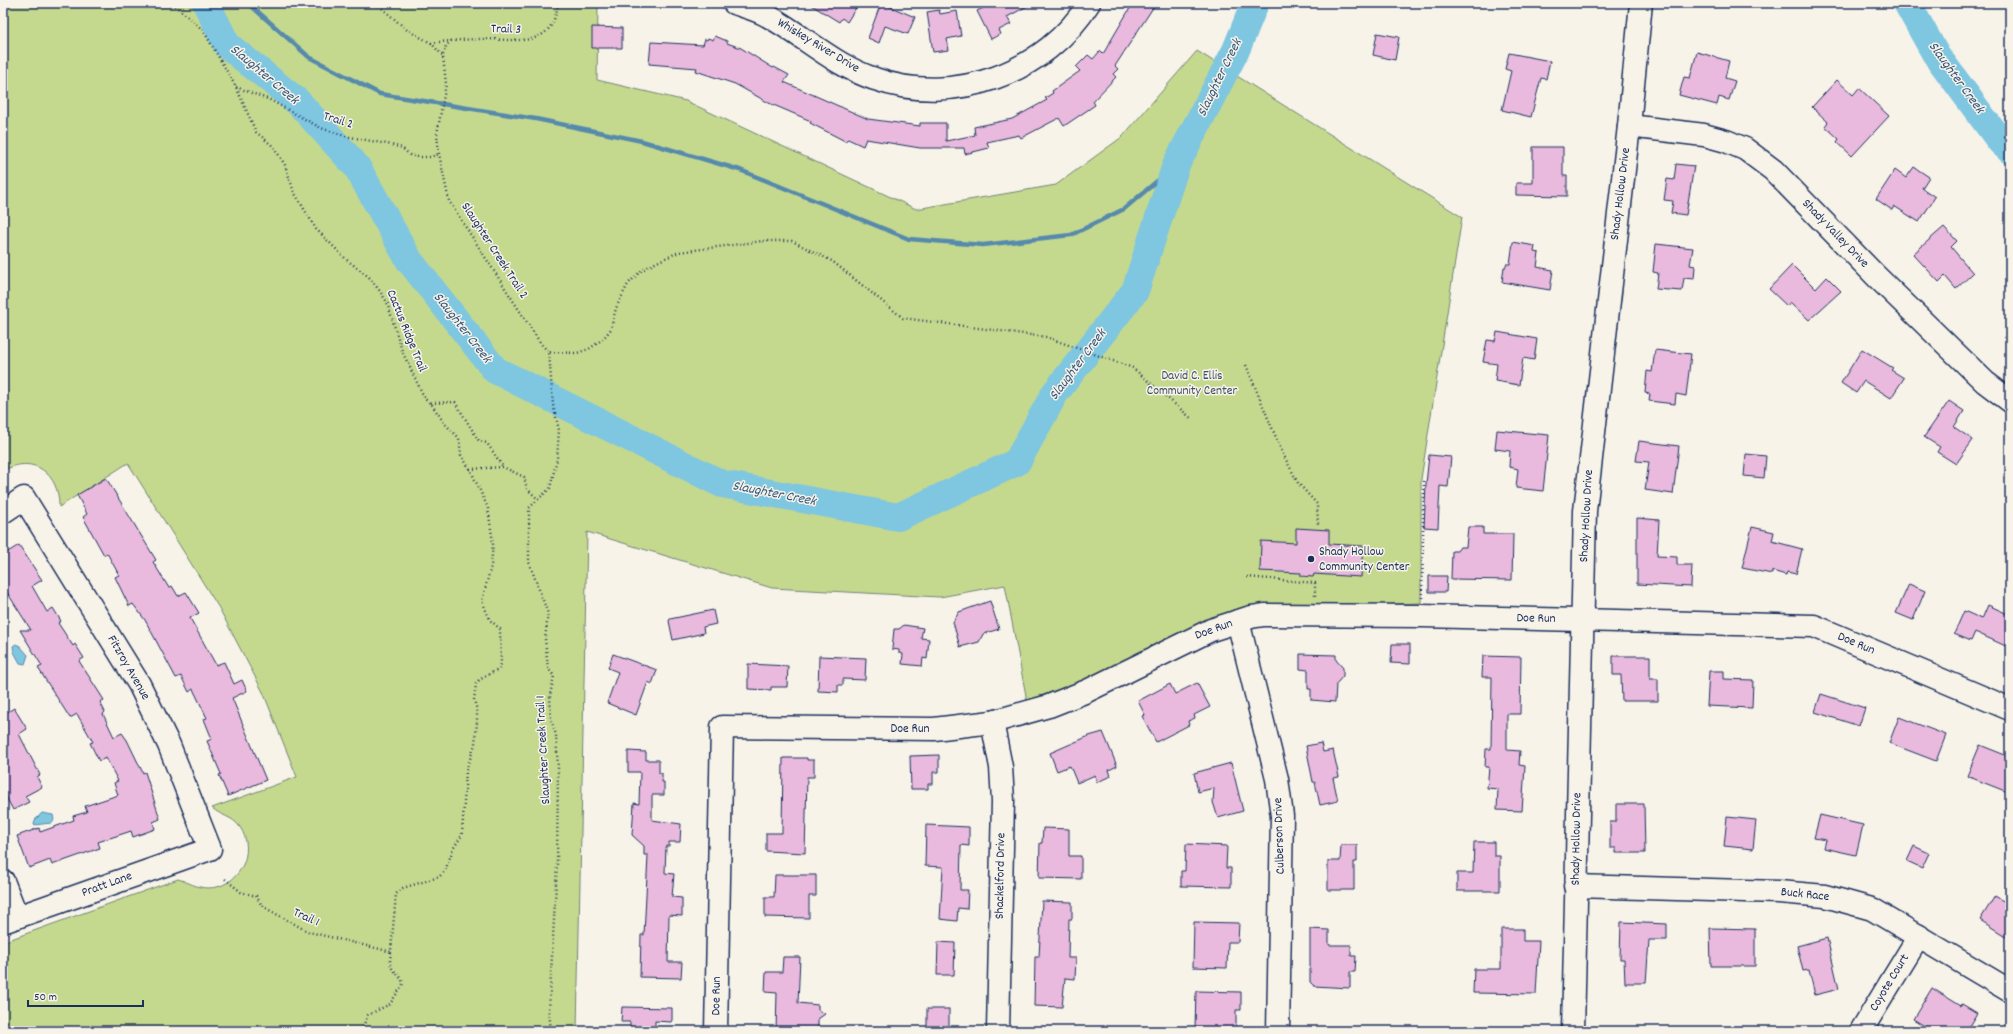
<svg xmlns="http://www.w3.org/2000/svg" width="2013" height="1034" font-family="Dekko,sans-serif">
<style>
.green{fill:#c5d98e;stroke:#708476}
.water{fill:#7fc6e0;stroke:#578aac}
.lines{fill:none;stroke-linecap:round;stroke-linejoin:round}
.stream{stroke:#578aac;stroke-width:4.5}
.river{stroke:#7fc6e0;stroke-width:28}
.building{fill:#e9badd;stroke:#1b2f5e}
.minor-casing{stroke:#1b2f5e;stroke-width:25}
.path{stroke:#1b2f5e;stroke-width:2.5;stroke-dasharray:1 3;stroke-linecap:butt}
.minor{stroke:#f7f3e8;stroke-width:22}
.poi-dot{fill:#1b2f5e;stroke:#f7f3e8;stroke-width:1.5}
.labels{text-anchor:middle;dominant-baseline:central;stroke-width:3;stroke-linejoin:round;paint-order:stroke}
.street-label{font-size:13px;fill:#1b2f5e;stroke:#f7f3e8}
.park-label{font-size:13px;fill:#3d5168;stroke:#f7f3e8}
.poi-label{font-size:13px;fill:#1b2f5e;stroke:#f7f3e8;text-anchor:start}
.water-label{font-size:14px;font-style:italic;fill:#34557e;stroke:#f7f3e8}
</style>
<rect width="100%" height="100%" fill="#f7f3e8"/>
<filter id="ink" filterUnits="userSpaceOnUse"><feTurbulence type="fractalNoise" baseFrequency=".025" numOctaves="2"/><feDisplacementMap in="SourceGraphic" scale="8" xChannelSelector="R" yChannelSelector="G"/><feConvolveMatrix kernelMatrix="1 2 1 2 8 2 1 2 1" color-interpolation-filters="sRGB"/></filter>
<g filter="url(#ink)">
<path class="green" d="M3,3H598L597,80L686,101L916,209L1056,185L1122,137L1197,51L1462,217L1421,479V603L1279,608L1027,701L1005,585L940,597L772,588L587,532L577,1031H3V942L178,879C188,882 197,888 208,888C239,888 257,852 240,827C232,816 221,816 212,808L297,777L263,692L219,608L128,463L59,507C60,474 33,453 3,471Z"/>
<g class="water">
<polygon points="16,644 20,646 28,655 25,664 20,663 14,652 13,646"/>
<polygon points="42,813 53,815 54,820 51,823 34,825 35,820"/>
</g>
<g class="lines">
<polyline class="stream" points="248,3 309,57 380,94 536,119 642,141 740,170 909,239 983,245 1071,235 1124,209 1176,165"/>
<g class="river">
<polyline points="206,3 227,45 298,102 357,167 409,260 495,370 722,484 898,517 1017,462 1055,393 1135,291 1176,165 1236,50 1255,3"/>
<polyline points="1907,3 1935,53 2000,141 2010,150"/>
</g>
</g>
<g class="building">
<polygon points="808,3 859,3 847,22 842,18 839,22"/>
<polygon points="881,3 915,17 908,34 885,26 879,43 868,38"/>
<polygon points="983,3 1033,3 1007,17 1011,24 999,30 1001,34 991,39 977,11 985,7"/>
<polygon points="1133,3 1156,3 1115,66 1118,69 1113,74 1116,77 1093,101 1095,105 1064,126 1059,118 1021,138 1019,135 987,142 989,148 965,154 964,148 920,148 866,139 863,146 848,139 845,141 810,123 811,121 769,103 735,84 696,71 697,68 649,64 651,42 703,45 705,39 707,40 708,38 713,40 715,36 727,41 727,43 741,48 773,68 774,67 789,75 784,82 868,119 920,126 920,123 946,123 946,141 975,135 974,127 1012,119 1047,100 1045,98 1053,93 1052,91 1080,71 1076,67 1088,55 1093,59 1100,51 1103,54"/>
<polygon points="939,10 940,14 957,11 961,36 947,39 949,50 933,52 927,12"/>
<polygon points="592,27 622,28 622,48 592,48"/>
<polygon points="1377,33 1399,37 1395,60 1373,55"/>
<polygon points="1697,52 1729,61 1725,78 1735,81 1729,100 1719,97 1717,105 1679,95 1684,77 1690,78"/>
<polygon points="1509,53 1550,61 1546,79 1541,78 1531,117 1502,110 1511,71 1505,69"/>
<polygon points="1837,80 1853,95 1859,88 1889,116 1852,156 1837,142 1839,139 1825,126 1828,122 1812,107"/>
<polygon points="1533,147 1563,147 1563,176 1567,176 1567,196 1516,195 1516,183 1533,183"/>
<polygon points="1676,164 1694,166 1686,215 1671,213 1673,201 1664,200 1667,179 1674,180"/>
<polygon points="1914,167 1929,177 1922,188 1935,197 1919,222 1894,206 1892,210 1876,199 1895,170 1906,178"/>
<polygon points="1944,227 1957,241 1951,247 1973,273 1956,289 1945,276 1939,282 1913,254"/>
<polygon points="1513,242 1535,246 1534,252 1539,253 1537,267 1553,270 1550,290 1502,282 1504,267 1506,267 1506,264 1510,264"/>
<polygon points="1656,244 1693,248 1690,265 1695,266 1694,279 1684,278 1682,291 1656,289 1658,273 1653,272"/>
<polygon points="1792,265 1816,289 1827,277 1841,291 1809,320 1790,302 1787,306 1769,289"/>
<polygon points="1497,332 1537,339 1534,360 1523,358 1519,385 1495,381 1497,364 1483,362 1487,340 1495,341"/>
<polygon points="1862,349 1893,368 1891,370 1904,378 1891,398 1864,381 1856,393 1841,383"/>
<polygon points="1655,350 1691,354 1686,396 1676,394 1675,404 1649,401 1650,394 1645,393 1647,371 1652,372"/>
<polygon points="1949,401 1964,411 1954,427 1973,440 1956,464 1937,452 1940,447 1924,437"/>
<polygon points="1497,430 1549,435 1543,491 1516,488 1518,469 1509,467 1510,451 1495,449"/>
<polygon points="1639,441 1679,446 1673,494 1645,490 1649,462 1636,461"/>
<polygon points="1746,454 1766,456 1764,478 1744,476"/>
<polygon points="1429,455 1451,457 1448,487 1440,486 1438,528 1424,527 1426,484"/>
<polygon points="106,478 156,560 153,562 169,588 172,586 178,596 186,592 199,613 190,618 216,665 224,662 234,684 242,680 247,691 232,698 266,780 228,796 219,775 221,774 207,741 212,739 204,719 207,718 193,689 189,692 181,676 176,678 145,620 133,604 129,606 115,577 119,575 107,553 104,555 83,517 87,514 77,495"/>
<polygon points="1637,518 1659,520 1657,556 1677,557 1677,565 1692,565 1691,587 1637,584"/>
<polygon points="1468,527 1483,527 1483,534 1513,534 1512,580 1451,579 1452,551 1457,551 1460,547 1466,547"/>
<polygon points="1752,527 1774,532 1772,541 1802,549 1796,574 1787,572 1786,575 1772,571 1772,574 1742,568"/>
<polygon points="1296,528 1329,530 1329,544 1363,546 1361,577 1314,574 1313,577 1301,576 1301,573 1260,571 1261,541 1296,543"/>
<polygon points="19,545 42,580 32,586 47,612 53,608 61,621 58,623 73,646 75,644 84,658 79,661 104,700 100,702 105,712 103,714 114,737 122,733 127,740 143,773 145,772 160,819 153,822 155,829 133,837 131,831 98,842 100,848 52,865 50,860 29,868 17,836 39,828 40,832 74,820 73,816 87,812 85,806 118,795 114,783 118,781 106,758 99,761 90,743 93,742 77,714 70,718 38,668 42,666 20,630 31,630 3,586 3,555"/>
<polygon points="1429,576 1447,576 1446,592 1429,592"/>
<polygon points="1909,584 1925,591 1913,620 1896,613"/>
<polygon points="990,601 999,629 983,634 979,642 960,647 953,622 959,612"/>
<polygon points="1988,605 2010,615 2010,648 1975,632 1971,641 1954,634 1964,611 1982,619"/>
<polygon points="713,610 716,624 703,627 704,633 673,640 669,621 670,619"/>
<polygon points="904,625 923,628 921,638 929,639 927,659 923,658 922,666 902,664 903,654 899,653 899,650 892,649 894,629 899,629"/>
<polygon points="1392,644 1410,644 1410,664 1391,663"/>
<polygon points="613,654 657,670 652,684 648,682 636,715 607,703 618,672 608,668"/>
<polygon points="1300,654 1336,655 1336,660 1343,668 1343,676 1336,684 1335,702 1311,700 1311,689 1308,689 1308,670 1300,669"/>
<polygon points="819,656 866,658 865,680 843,679 843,685 838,685 838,692 818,691"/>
<polygon points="1483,656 1521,657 1520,714 1507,714 1507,750 1520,751 1519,765 1525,766 1522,811 1497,810 1498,789 1487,788 1489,767 1485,767 1486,749 1491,749 1492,677 1482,677"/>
<polygon points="1613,656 1650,656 1650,679 1658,679 1658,701 1622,701 1621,675 1613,675"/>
<polygon points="748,664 788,666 787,687 771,687 771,690 748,689"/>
<polygon points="1709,671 1724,671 1724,679 1753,680 1752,708 1707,706"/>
<polygon points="1197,683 1210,707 1194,715 1195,718 1188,721 1189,725 1156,742 1142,716 1145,715 1138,701 1170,684 1175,694"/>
<polygon points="1821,694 1865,708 1859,726 1815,712"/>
<polygon points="14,708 27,729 19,734 40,775 37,777 42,787 25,796 29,802 13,810 3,791 3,715"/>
<polygon points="1899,717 1946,735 1936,761 1889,743"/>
<polygon points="1103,732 1117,766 1109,770 1111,776 1097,782 1095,775 1077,783 1070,766 1057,771 1050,753 1089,736"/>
<polygon points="1321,743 1323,752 1333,750 1339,777 1333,778 1338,801 1320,805 1315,782 1313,782 1306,746"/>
<polygon points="1980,745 2010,757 2010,793 1967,776"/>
<polygon points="628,751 646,752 646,760 659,760 659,773 662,773 662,782 664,782 664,795 652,795 652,820 681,824 680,842 669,842 669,846 666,846 665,873 674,874 672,897 682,898 682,916 669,915 668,962 682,962 681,978 640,977 641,935 644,935 648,855 644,855 644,846 632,835 634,803 639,804 640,772 628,772"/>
<polygon points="939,755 939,772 933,772 933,784 928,784 928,789 911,789 910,756"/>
<polygon points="783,758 807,758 807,760 814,760 814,777 807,777 805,853 766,851 766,833 782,833"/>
<polygon points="1231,763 1243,811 1218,818 1213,802 1214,788 1198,792 1194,773"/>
<polygon points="1616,804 1644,804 1645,853 1616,853 1616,848 1610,848 1610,822 1616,822"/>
<polygon points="1820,815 1863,825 1856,855 1824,848 1826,840 1814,838"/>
<polygon points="1727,817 1756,820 1753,849 1724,846"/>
<polygon points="926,825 969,827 969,846 961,845 960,890 968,890 967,909 958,908 957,921 940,919 943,867 925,866"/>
<polygon points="1043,828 1069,829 1069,856 1081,856 1081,879 1039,878 1040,843 1042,843"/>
<polygon points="1474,842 1494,842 1494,856 1500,856 1500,891 1457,891 1457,873 1473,873"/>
<polygon points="1186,844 1227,846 1226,868 1231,868 1231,887 1181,886 1181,871 1185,871"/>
<polygon points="1341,845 1357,845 1357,862 1354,862 1354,890 1328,890 1328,861 1340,861"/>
<polygon points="1914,846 1929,853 1922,868 1907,861"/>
<polygon points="775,875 816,875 816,896 809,896 809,918 765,917 765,897 774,897"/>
<polygon points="1995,896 2010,905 2010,939 1980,920"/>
<polygon points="1042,901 1072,902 1072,919 1069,919 1068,958 1076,958 1075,979 1065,978 1062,1007 1034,1006 1035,957 1039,957"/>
<polygon points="1194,922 1239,923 1238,942 1228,942 1227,968 1193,967"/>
<polygon points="1621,922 1667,924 1667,940 1649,940 1646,983 1625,983 1624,959 1620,959"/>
<polygon points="1710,928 1755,929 1755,966 1711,966"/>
<polygon points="1310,929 1329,930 1329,945 1351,945 1351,956 1356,956 1355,972 1350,972 1350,988 1314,986 1310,982"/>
<polygon points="1501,929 1523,929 1523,941 1539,941 1536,994 1473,993 1474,969 1501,969"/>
<polygon points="1827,938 1839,989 1815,995 1809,970 1803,971 1797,946"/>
<polygon points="938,942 955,943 954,975 937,975"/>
<polygon points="783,957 800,957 798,1003 818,1005 818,1010 825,1014 818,1019 818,1031 776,1031 777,993 765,992 766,972 782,972"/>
<polygon points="1932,988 1961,1006 1962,1004 1977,1013 1966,1031 1933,1031 1913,1019"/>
<polygon points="1196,991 1241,992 1241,1010 1236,1010 1236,1029 1195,1028"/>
<polygon points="622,1007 672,1008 672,1020 671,1022 655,1021 655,1030 630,1031 630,1022 621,1022"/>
<rect x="927" y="1009" width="22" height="22"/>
</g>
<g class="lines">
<defs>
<g id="minor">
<path d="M734,3C746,7 758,10 768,16C804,36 835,66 875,79C953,107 1046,73 1089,3"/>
<polyline points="1629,126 1704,135 1726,141 1745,149 1773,170 1876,276 1985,382 2010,401"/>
<polyline points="3,512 24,498 139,684 169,745 210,849 3,922"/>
<polyline points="1238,621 1277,779 1282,816 1278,1031"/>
<polyline points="992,722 1001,767 1003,801 998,1031"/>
<polyline points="3,881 17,917"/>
<polyline points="1575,886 1779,892 1825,896 1872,909 2010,991"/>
<polyline points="716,1031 722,727 934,729 992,722 1049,706 1087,691 1211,630 1251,617 1264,615 1422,616 1814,626 2010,709"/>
<polyline points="1573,1031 1585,511 1629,126 1641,3"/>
<polyline points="1861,1031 1919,936"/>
</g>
</defs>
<use href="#minor" class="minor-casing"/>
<g class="path">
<polyline points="172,3 203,30 236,87 256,132 274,147 285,165 294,192 316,229 347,260 369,277 379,290 387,302 402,351 425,399 432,405 445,424 459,438 461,455 471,471 488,508 493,543 491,566 482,601 490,620 500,629 501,664 500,668 479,680 476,684 474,700 477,710 477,722 475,744 466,771 462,835 453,849 445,871 439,877 403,888 396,894 390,962 392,968 402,980 403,984 390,1004 368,1015 361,1031"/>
<polyline points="376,3 407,30 431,43 443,56 446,84 437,134 439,154 449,201 541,344 549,352 553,405 559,430 557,459 550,488 529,508 529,562 548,614 545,639 548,668 554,676 550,695 551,719 556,735 558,768 557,864 549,1011 551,1031"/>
<path d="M431,43C449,41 466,39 484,39C519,39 552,50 558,3"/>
<polyline points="443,55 446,46 451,41"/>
<polyline points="236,87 270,100 321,128 345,136 392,145 402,148 410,155 418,157 430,157 439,154"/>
<polyline points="550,352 577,353 589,349 603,339 611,329 616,308 628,284 642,270 661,260 679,252 763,241 792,241 832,261 903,318 1046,337 1133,368 1192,419"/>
<polyline points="1246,365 1282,452 1298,483 1317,504 1318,524"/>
<polyline points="431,403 455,402 479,441 487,443 503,467"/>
<polyline points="470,469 503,467 524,477 527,489 538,499"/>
<polyline points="1247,577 1315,583 1315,598"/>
<polyline points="1422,598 1424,479"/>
<polyline points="225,879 241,892 256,896 261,904 269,910 309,932 392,952"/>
</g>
<use href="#minor" class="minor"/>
</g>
</g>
<circle class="poi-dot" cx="1311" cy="559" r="4"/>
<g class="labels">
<g class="street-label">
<text transform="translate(506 30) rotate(2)">Trail 3</text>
<text transform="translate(818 46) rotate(31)">Whiskey River Drive</text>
<text transform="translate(338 121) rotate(18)">Trail 2</text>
<text transform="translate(1621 194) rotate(-83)">Shady Hollow Drive</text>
<text transform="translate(1835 234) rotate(46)">Shady Valley Drive</text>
<text transform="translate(494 251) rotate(57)">Slaughter Creek Trail 2</text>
<text transform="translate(406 331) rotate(68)">Cactus Ridge Trail</text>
<text transform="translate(1587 516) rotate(-87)">Shady Hollow Drive</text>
<text transform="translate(1536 619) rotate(1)">Doe Run</text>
<text transform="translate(1214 630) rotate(-20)">Doe Run</text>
<text transform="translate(1856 644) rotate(23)">Doe Run</text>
<text transform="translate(128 668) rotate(60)">Fitzroy Avenue</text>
<text x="910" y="729">Doe Run</text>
<text transform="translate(544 750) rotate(-93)">Slaughter Creek Trail 1</text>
<text transform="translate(1280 836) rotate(-92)">Culberson Drive</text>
<text transform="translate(1577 839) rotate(-89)">Shady Hollow Drive</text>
<text transform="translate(1001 876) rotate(-89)">Shackelford Drive</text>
<text transform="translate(107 885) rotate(-20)">Pratt Lane</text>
<text transform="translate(1805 895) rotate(6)">Buck Race</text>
<text transform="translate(306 918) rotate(25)">Trail 1</text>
<text transform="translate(1890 983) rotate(-59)">Coyote Court</text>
<text transform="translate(717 996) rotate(-89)">Doe Run</text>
</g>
<g class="park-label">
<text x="1192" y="376">David C. Ellis<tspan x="1192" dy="15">Community Center</tspan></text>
</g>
<g class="poi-label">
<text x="1319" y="552">Shady Hollow<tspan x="1319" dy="15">Community Center</tspan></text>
</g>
<g class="water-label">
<text transform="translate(264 75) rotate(40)">Slaughter Creek</text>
<text transform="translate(1220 78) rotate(-64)">Slaughter Creek</text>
<text transform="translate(1956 78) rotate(54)">Slaughter Creek</text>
<text transform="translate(462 328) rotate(52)">Slaughter Creek</text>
<text transform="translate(1078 365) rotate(-53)">Slaughter Creek</text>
<text transform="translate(774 494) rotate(11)">Slaughter Creek</text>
</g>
</g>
<rect width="2013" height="1034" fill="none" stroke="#f7f3e8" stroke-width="16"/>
<rect x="8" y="8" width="1997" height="1018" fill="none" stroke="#1b2f5e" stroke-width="1.5" filter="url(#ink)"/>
<path d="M28 1000v6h115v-6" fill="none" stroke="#1b2f5e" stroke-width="2"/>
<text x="34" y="1000" font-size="12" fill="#1b2f5e" stroke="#f7f3e8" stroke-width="3" paint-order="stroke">50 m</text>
</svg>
